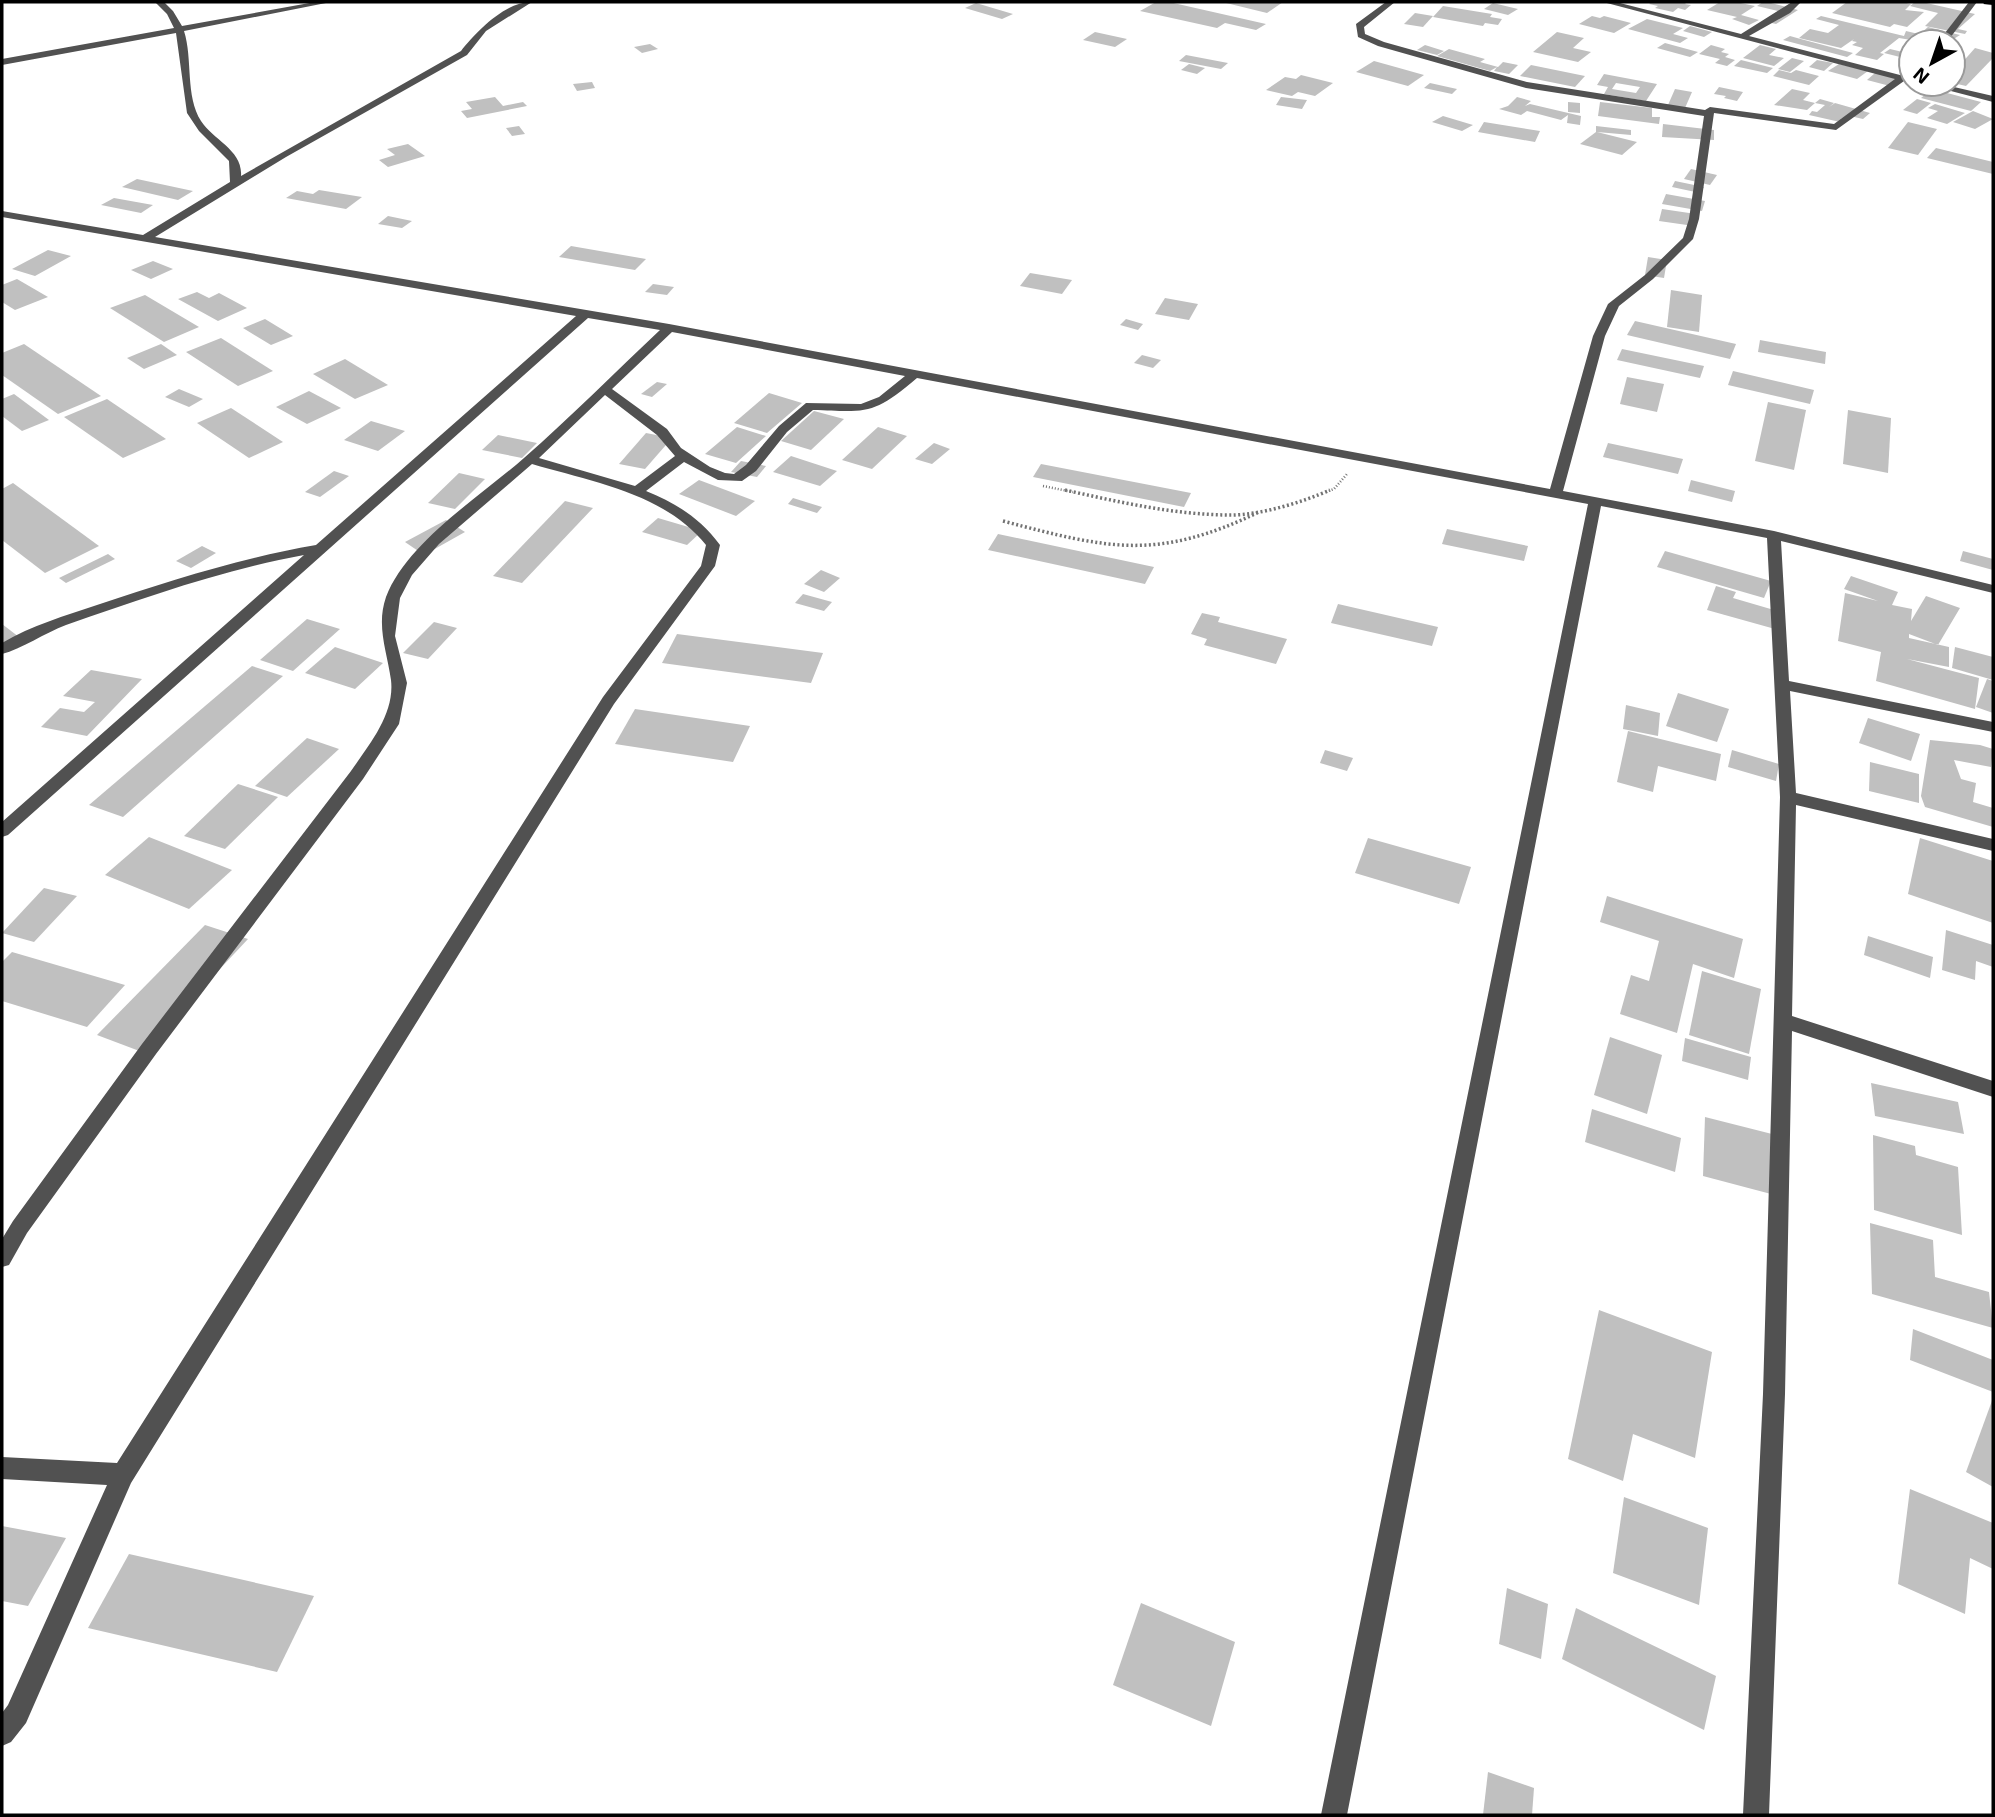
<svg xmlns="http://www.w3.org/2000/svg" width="1995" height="1817" font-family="'Exo 2',sans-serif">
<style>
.building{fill:#c0c0c0;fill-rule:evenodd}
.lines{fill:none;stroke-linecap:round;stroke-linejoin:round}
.major-casing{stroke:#dbdbdb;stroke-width:1}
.path-far1{stroke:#737373;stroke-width:2.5;stroke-dasharray:1 2;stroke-linecap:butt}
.path{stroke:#737373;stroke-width:3.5;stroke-dasharray:2 2.5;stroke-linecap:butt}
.minor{fill:#515151;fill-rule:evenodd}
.major{fill:#000;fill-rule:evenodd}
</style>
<rect width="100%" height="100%" fill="#fff"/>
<g class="building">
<polygon points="1156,2 1169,2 1266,24 1256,30 1225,23 1217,28 1140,11"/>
<polygon points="1222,2 1283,2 1267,13"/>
<polygon points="1652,2 1687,2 1685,4 1691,5 1685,10 1678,8 1673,12 1655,8 1658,6 1649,4"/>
<polygon points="1720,2 1736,2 1755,6 1741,15 1759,20 1749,25 1732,19 1737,17 1707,10"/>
<polygon points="1763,2 1767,2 1798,10 1776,24 1763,21 1778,11 1757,6"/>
<polygon points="1847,2 1902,2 1911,4 1905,10 1924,12 1907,27 1894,24 1890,27 1832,13"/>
<polygon points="1915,2 1922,2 1975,14 1958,29 1967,31 1965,34 1925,26 1938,13 1910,6"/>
<polygon points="976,3 1013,14 1002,19 965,8"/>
<polygon points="1493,3 1518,9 1508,15 1484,9"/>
<polygon points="1443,6 1492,14 1490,17 1502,19 1498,25 1485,23 1483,26 1433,17"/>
<polygon points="1415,13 1433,16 1423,27 1404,24"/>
<polygon points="1592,16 1600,18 1604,16 1631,23 1614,33 1579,24"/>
<polygon points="1821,16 1904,36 1906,31 1931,37 1923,42 1899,38 1880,53 1884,54 1877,60 1855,55 1863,48 1852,45 1857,42 1852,41 1854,39 1841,48 1799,38 1810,29 1828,33 1839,25 1816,19"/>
<polygon points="1647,19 1683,28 1673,34 1688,38 1680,43 1628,29"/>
<polygon points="1690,26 1712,32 1704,37 1683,31"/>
<polygon points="1928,27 1960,35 1952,40 1921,33"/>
<polygon points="1095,32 1127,39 1115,47 1083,40"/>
<polygon points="1557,32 1584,38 1573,48 1591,52 1578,62 1533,52"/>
<polygon points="1790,36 1797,38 1853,53 1847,57 1783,40"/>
<polygon points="1665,43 1698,52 1690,57 1657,48"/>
<polygon points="650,44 658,49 642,53 634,47"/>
<polygon points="1425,45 1444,51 1437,55 1417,50"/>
<polygon points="1711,45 1725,49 1721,52 1729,54 1725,57 1735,60 1727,66 1715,63 1720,59 1699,54"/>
<polygon points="1760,45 1776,49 1769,55 1784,58 1774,66 1743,58"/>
<polygon points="1975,48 1993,53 1993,58 1966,86 1953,83 1953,73"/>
<polygon points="1449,49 1485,59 1480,62 1498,67 1503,62 1518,65 1509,74 1494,71 1497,67 1490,71 1437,56"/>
<polygon points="1890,49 1911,54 1911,56 1908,59 1884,53"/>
<polygon points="1186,55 1228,63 1221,69 1179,61"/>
<polygon points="1792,58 1804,61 1790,72 1778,69"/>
<polygon points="1741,60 1773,68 1767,73 1734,66"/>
<polygon points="1817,60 1833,63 1824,71 1809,67"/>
<polygon points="1374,61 1392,66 1424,75 1408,86 1356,72"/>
<polygon points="1189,64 1205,68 1197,74 1181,70"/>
<polygon points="1839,64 1868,71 1857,79 1828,71"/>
<polygon points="1531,65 1585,76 1575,87 1520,76"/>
<polygon points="1779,70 1791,73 1796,70 1819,76 1809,85 1773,76"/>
<polygon points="1875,73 1899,79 1890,86 1867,80"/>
<path d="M1604,74L1657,84L1646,101L1604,94L1608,87L1597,85ZM1616,83L1640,87L1636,93L1612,89Z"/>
<polygon points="1301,75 1333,83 1315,96 1298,92 1292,96 1266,90 1285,77 1296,79"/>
<polygon points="592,82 595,88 577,91 573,84"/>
<polygon points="1430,83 1457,89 1452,94 1424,88"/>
<polygon points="1719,87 1743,92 1737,101 1724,98 1726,96 1714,94"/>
<polygon points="1675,89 1692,92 1685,108 1668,105"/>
<polygon points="1792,89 1810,93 1803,100 1815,103 1820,99 1834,103 1829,107 1835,103 1870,113 1863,119 1850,116 1847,119 1842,118 1840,122 1809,115 1812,111 1817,112 1825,105 1815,103 1807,110 1774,105"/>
<polygon points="1932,89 1981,102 1971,111 1921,98"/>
<polygon points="495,97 503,106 523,102 527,106 467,118 461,111 472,109 466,102"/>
<polygon points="1281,97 1307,100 1302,109 1276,105"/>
<polygon points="1517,97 1531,101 1525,106 1530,104 1581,116 1580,125 1567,123 1568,115 1561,120 1527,111 1521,115 1499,109 1508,106"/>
<polygon points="1917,99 1931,103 1917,114 1903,110"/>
<polygon points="1568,102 1580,103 1580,113 1568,112"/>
<polygon points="1600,102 1652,108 1652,117 1660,117 1659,124 1598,116"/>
<polygon points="1935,104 1965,113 1947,124 1927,118 1938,111 1928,108"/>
<polygon points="1973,111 1993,119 1975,129 1953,122"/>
<polygon points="1443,116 1473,125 1462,131 1432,122"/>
<polygon points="1484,122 1540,131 1535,142 1478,132"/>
<polygon points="1908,122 1937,129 1918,155 1888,148"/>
<polygon points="1663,124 1714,130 1714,140 1662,137"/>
<polygon points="519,126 525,134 512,136 506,128"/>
<polygon points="1596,126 1631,130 1631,135 1597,132 1637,142 1622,155 1580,144 1596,132"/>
<polygon points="408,144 425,156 388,167 379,160 395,155 387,149"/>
<polygon points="1936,148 1993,162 1993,174 1927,158"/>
<polygon points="1691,169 1717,175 1710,185 1684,179"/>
<polygon points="137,179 193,191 178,200 122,187"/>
<polygon points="1675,181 1704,187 1700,193 1672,187"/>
<polygon points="319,190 362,197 346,209 286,198 297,191 313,194"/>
<polygon points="1666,194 1705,201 1702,211 1662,204"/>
<polygon points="114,198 153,205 141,213 101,205"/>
<polygon points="1662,209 1696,214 1694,226 1659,221"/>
<polygon points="388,216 412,221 402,228 378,224"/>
<polygon points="571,246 646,259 635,270 559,257"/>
<polygon points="48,250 71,256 35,276 12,269"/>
<polygon points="1648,257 1667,260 1664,278 1645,275"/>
<polygon points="153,261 173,269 151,279 131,270"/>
<polygon points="1030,273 1072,280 1062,294 1020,286"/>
<polygon points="17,279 48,297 15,310 2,302 2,285"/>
<polygon points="653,284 674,287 667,295 645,292"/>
<polygon points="1671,290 1702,295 1699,332 1667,327"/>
<polygon points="197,292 209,298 219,293 247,308 218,321 178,299"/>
<polygon points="145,295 199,327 164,342 110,308"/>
<polygon points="1165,298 1198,304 1189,320 1155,314"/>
<polygon points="265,319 293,336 271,345 243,328"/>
<polygon points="1126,319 1143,324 1138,330 1120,325"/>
<polygon points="1635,321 1736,344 1730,359 1627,335"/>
<polygon points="221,338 273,371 238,386 186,352"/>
<polygon points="1760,340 1826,352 1825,364 1758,352"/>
<polygon points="24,344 101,396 58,414 2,375 2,353"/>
<polygon points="161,344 177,355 144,369 127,358"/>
<polygon points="1622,349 1704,366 1700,378 1617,360"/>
<polygon points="1142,355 1161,360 1153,368 1134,363"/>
<polygon points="345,359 388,385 355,399 313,374"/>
<polygon points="1733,371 1814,390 1810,404 1728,385"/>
<polygon points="1627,377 1664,384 1657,412 1620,404"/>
<polygon points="657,382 667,384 652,397 641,394"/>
<polygon points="179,389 203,399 189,407 165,397"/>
<polygon points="309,391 341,408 307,424 276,407"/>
<polygon points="769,393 802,403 767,433 734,423"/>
<polygon points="14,394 49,420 22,431 2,416 2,399"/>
<polygon points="107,399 166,439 123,458 64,417"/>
<polygon points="1768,402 1806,410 1794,470 1755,461"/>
<polygon points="231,408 283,442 249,458 197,423"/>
<polygon points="1848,410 1891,418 1888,473 1843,464"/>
<polygon points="814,411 844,419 811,450 781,441"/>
<polygon points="371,421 405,431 378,451 344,440"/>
<polygon points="737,427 766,436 736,463 705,454"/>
<polygon points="878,427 907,436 872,469 842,460"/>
<polygon points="646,433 672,438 645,469 619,464"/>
<polygon points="498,435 537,443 522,458 482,450"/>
<polygon points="934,443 950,449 932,464 915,459"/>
<polygon points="1608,443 1683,459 1678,474 1603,457"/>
<polygon points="791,456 837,471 820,486 773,472"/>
<polygon points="741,461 766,466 757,477 731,472"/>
<polygon points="1041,464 1191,493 1184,507 1033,477"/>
<polygon points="334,471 349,476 320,497 305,492"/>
<polygon points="459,473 485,479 455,509 428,503"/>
<polygon points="699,480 755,501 736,516 679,494"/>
<polygon points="1691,480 1735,491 1732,502 1688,491"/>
<polygon points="13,483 99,546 45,573 2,540 2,489"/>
<polygon points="793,498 822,507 817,513 788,504"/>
<polygon points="565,501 593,508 522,583 493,576"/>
<polygon points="658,518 702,531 687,545 642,532"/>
<polygon points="446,520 465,532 424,555 405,542"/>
<polygon points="1447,529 1528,546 1524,561 1442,544"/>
<polygon points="998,534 1154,567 1145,584 988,550"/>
<polygon points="202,546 216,553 191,568 176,561"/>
<polygon points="1665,551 1771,581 1764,598 1657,567"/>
<polygon points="1963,551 1993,559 1993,570 1960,561"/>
<polygon points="108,554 115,559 66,583 59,578"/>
<polygon points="821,570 840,578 824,592 804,584"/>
<polygon points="1851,576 1898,592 1892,605 1912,609 1911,621 1926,596 1960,608 1938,645 1909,634 1909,638 1949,647 1949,667 1907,659 1979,678 1975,709 1876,681 1881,652 1838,641 1845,593 1878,601 1844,589"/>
<polygon points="1716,586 1736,592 1733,598 1781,612 1775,629 1707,610"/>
<polygon points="803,594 832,602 824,611 795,603"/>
<polygon points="1338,604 1438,627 1432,646 1331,623"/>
<polygon points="1202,613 1220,617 1218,622 1287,639 1276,664 1204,645 1207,639 1191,634"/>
<polygon points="307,619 340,629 293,671 260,660"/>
<polygon points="434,622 457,628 428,659 403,653"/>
<polygon points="2,624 19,637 2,646"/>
<polygon points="677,634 823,653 811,683 662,663"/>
<polygon points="335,647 383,663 355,689 305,673"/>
<polygon points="1955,647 1993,657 1993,680 1952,668"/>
<polygon points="252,666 283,676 123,817 89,805"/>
<polygon points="91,670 142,679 87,736 41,727 60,708 84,712 95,702 63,696"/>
<polygon points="1987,679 1993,681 1993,713 1976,707"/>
<polygon points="1678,693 1729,709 1717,742 1666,726"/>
<polygon points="1626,705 1660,713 1658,736 1623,729"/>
<polygon points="635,709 750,726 733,762 615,744"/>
<polygon points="1868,718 1920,734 1911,761 1859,743"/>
<polygon points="1628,731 1721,754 1716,781 1658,766 1653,792 1617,782"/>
<polygon points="307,738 339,749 287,797 255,786"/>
<polygon points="1930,740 1980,745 1993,749 1991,767 1954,760 1961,779 1976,783 1973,802 1993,808 1993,827 1925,807 1921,796"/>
<polygon points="1325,750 1353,758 1347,771 1320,763"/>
<polygon points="1732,750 1779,764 1776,781 1728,767"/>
<polygon points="1870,762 1919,774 1919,803 1869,791"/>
<polygon points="238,784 278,797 225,849 184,836"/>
<polygon points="149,837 232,870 189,909 105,875"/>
<polygon points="1368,838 1471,867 1459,904 1355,873"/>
<polygon points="1920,838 1993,861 1993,923 1908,894"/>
<polygon points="44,888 77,896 34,942 2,933"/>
<polygon points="1607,896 1743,939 1734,978 1693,964 1677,1033 1620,1014 1631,975 1649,981 1659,941 1600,922"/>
<polygon points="205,925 248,939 142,1052 97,1035"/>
<polygon points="1946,930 1993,945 1993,967 1976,961 1975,980 1942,970"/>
<polygon points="1868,936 1933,957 1930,978 1864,955"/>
<polygon points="12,952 125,985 87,1027 2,1001 2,962"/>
<polygon points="1702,971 1761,989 1749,1054 1689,1035"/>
<polygon points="1610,1037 1662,1055 1647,1114 1594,1095"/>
<polygon points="1685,1038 1751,1057 1748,1080 1682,1061"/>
<polygon points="1871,1083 1958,1102 1964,1134 1875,1116"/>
<polygon points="1592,1109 1681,1138 1675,1172 1585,1142"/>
<polygon points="1705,1117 1772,1134 1771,1194 1703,1176"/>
<polygon points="1873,1135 1915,1146 1916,1155 1958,1167 1962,1235 1874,1210"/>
<polygon points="1870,1223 1933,1240 1935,1277 1989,1292 1993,1328 1872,1294"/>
<polygon points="1599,1310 1712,1352 1695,1458 1633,1434 1623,1481 1568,1459"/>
<polygon points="1913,1329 1993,1360 1993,1392 1910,1360"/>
<polygon points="1993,1398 1993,1487 1966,1472"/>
<polygon points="1910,1489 1993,1523 1993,1569 1970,1558 1965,1614 1898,1584"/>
<polygon points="1624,1497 1708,1528 1699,1605 1613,1573"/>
<polygon points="2,1526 66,1538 28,1606 2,1601"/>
<polygon points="129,1554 314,1596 277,1672 88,1628"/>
<polygon points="1507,1588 1548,1604 1541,1659 1499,1644"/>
<polygon points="1141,1603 1235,1642 1211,1726 1113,1685"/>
<polygon points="1576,1608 1716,1676 1704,1730 1562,1659"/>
<polygon points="1488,1772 1534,1788 1532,1815 1483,1815"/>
</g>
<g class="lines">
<defs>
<polygon id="major" points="1983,2 1993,2 1993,5 1984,4"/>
</defs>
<use href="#major" class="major-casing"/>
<g class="path-far1">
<polyline points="1043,486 1073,492"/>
<polyline points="1326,492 1334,489 1347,474"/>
</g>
<g class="path">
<path d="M1065,490C1119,502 1175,515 1231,515C1261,515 1303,502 1330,490"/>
<path d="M1003,521C1109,549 1157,561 1259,512"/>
</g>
<g class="minor">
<path d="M155,2H164L173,11L182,26L315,2H331L184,31C193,59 185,96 201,121C213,140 243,150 241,176L461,51C476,32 506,1 532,2L486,31L467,55L286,157L155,237L669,324L1550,489L1593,336L1608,304L1645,275L1683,238L1689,219L1704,116L1526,88L1378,46L1358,37L1356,24L1386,2H1395L1364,27L1365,34L1384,42L1527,82L1705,110L1710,107L1834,124L1895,79L1603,2H1616L1741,34L1792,2H1801L1790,13L1749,36L1900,75L1911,68V83L1904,81L1836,130L1714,113L1699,219L1693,239L1653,279L1619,306L1605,336L1563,491L1774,531L1993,585V593L1781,541L1789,681L1993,722V732L1790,691L1796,793L1993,839V851L1796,805L1792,1016L1993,1081V1097L1792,1031L1785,1394L1769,1815H1743L1763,1394L1780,797L1767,538L1601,506L1347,1815H1321L1588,504L917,378C873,415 869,412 813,410L787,432L756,471L742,481L718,480L684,462L646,491C676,503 700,518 720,545L715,566L614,704L131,1483L26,1723L11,1742L2,1746V1713L8,1705L107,1485L2,1479V1457L117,1463L603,697L701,566L706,545C664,493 593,482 532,464L439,544L412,575L400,598L395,636L407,683L399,724L363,779L156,1054L27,1233L9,1265L2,1267V1239L13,1221L142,1044L351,771C369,745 395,714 391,680C387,651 376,626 386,597C407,542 481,496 524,458C571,417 615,372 660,330L588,318L8,835L2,837V822L304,555C222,570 144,598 66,625C45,633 21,649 2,654V643C32,625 65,616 97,605C169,581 241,558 316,545L576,316L2,217V211L143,235L230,182L229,161L199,131L187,113L176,33L2,65V59L174,28L167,14ZM672,332L905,376L879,397L861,404L806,403L779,426L746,465L734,474L725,473L710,467L681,448L667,429L612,389ZM605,395L657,435L675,456L635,486L539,458Z"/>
<polygon points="1969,2 1977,2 1947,42 1938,42"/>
<polygon points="1924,84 1941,84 1993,96 1993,102"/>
</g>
<use href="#major" class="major"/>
</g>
<rect width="1995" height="1817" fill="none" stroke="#000000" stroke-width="7"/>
<g transform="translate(1932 63) rotate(220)"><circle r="33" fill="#ffffff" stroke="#999999" stroke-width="2"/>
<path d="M0-5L12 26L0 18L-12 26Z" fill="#000000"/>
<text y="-10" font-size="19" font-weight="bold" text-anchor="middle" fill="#000000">N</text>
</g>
</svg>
